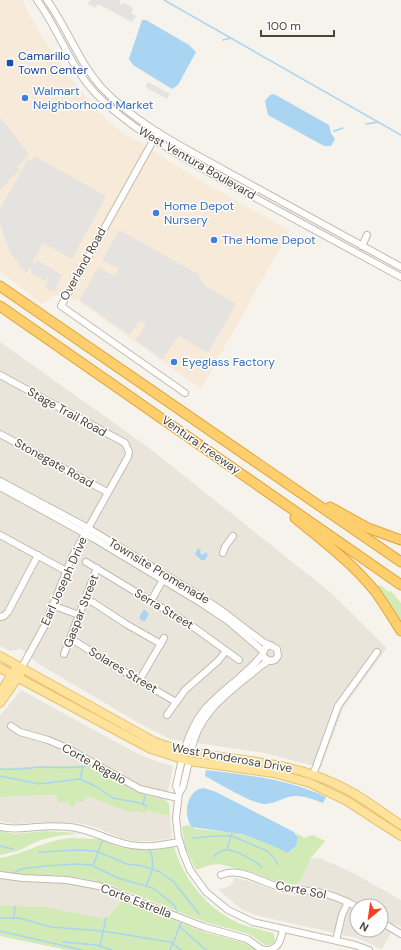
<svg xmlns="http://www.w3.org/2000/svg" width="401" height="950" font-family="'DM Sans',sans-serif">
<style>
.residential{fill:#eae5da;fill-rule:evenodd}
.commercial{fill:#f7ead8}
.green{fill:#d2eab5}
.parking{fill:#e5e3e0}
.water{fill:#a9d4f2}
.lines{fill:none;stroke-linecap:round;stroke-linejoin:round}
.stream{stroke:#a9d4f2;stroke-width:1.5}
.minor-casing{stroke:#c2bbae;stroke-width:8}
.major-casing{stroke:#e6c16a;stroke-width:10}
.highway-casing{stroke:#e0a43c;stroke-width:11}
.minor{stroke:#fff;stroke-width:6}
.major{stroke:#ffe39c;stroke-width:8}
.highway{stroke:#ffcf6e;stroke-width:9}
.transit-dot{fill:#1a4fb4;stroke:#fff;stroke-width:1.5}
.shop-dot{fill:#3f7fe0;stroke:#fff;stroke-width:1.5}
.labels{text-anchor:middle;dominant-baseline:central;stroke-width:3;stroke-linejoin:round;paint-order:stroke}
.transit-label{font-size:12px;fill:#164399;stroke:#fff;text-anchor:start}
.shop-label{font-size:12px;fill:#366cbe;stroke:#fff;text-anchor:start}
.street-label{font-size:12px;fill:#4b4439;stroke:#fff}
</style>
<rect width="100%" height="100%" fill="#f6f3ec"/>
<g class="residential">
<polygon points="0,342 148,447 330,592 387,648 343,708 321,768 265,753 170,739 137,722 37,663 21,649 10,651 0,646"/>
<polygon points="21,690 136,753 158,762 170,765 173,767 166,800 145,795 126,787 0,768 0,716"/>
<polygon points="70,795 86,797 99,800 122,810 133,813 135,811 145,814 147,811 170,816 172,838 154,841 135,841 121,838 95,827 78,823 45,822 15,824 0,821 0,797"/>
<path d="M320,858L353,873L401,900V927L396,924L382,949L357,938L255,915L241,909L218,889L225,888L229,886L233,883L234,878L253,882L280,893L295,896L299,883L310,859ZM357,906H381V930H357Z"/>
<polygon points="0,872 10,873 47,874 79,877 101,882 127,891 123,900 106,919 47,907 0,905"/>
</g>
<polygon class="commercial" points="0,0 22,0 39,32 72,80 100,114 121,132 140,142 186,172 256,212 290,230 201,389 78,301 56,295 42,304 0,271"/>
<g class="green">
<polygon points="380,585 389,592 391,591 401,603 401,622 387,602 378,586"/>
<path d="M88,765C108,776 127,789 149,796C156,798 164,798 169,803L170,816L147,811L145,814L135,811L133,813C116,809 101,799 83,796L85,798L84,802L76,801L73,807H70V796H75L70,795L69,802H58L57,795L0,797V768Z"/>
<path d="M190,825L196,829L236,833L266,843L288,853C295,849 300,842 296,833L304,838L313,835L325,841L310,859L299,883L297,885L277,882L255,873L219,864L210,865L196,870L185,847L182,827L183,826Z"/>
<polygon points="0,831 15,834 45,831 80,833 52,837 38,841 18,851 0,855"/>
<path d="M70,838L99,839L119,847L141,850H155L174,847C185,882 209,911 243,925C253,928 263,930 273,933L275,938L274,943L269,945H265L249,934L205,922L113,886L89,879L57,875H23L0,872V858C25,854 45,840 70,838Z"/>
<polygon points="123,900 204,932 245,943 257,950 67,950 0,936 0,905 47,907 106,919"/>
</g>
<g class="parking">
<polygon points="90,0 119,0 121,1 119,4 121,5 123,2 133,8 131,13 136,16 132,22 98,4 95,8 88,4"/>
<polygon points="148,82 170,94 167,99 145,87"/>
<polygon points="0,117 29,154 17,167 20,169 0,190"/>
<polygon points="34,156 106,196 72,259 43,243 32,263 35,264 37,260 62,275 54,291 50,289 49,292 45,285 50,279 48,278 46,281 30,273 32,269 31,268 28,268 27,273 22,268 11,254 6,242 0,224 0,209 28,159 31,161"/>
<polygon points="119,230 198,274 205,286 236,304 208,353 179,336 162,359 136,340 146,324 140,320 129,335 80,300 98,267 115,276 119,269 102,260"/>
</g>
<g class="water">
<polygon points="142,20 146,20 189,45 196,52 178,85 172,89 133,65 129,59"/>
<polygon points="274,94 329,125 331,133 335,139 331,146 324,146 268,115 265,101 270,95"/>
<polygon points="198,548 201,551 200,553 204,555 205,552 208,554 205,560 201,560 195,554"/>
<polygon points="144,609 149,614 145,621 143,621 139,618"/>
<path d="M206,770C247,775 288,779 326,797L323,803C312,799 300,794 288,797C280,800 272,804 264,804C251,803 218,783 205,776Z"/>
<path d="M203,788L214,791L294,832L298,838L296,846L288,853L266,843L241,834L192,827C182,815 187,790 203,788Z"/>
</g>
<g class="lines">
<g class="stream">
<polyline points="164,0 401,135"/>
<polyline points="223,40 231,38"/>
<polyline points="366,124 378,122"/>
<polyline points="334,131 343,128"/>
<path d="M0,769C14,770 27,768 41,767C56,767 71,769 86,766"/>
<polyline points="0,776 39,784 80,779 97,787 113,798 140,803 147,806"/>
<polyline points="80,779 83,767"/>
<polyline points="143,804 145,796"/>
<polyline points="193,838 216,836 232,836 267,851 274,858 278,865"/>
<polyline points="0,846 13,849"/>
<polyline points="227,849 232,833"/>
<polyline points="39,852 80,850 96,851 127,864 143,866 160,872 174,882 199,914"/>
<path d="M213,857C216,854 219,851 224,850C231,848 258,861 262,868"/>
<polyline points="93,866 102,841"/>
<polyline points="11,874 21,869 45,866 76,864 91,865 118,878 153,888 174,905 177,911"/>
<path d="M146,886C151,873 156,865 150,851"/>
<polyline points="0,918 19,918 51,927 103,931 170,942 181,950"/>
<polyline points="14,918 15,906"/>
<polyline points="179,926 206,950"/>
<polyline points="0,931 82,950"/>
<polyline points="63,942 96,945 112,950"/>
<polyline points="100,946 106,918"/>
<polyline points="170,950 182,921"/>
</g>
<defs>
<g id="minor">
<path d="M37,0C59,30 70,67 97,95C135,133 183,157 230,184C287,215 344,246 401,277"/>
<path d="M47,0C68,29 79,63 103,89C138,125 183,147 226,171C284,203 342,235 401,267"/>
<polyline points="158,132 61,306 185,393"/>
<polyline points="362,246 367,235"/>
<polyline points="0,375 125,443 129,452 128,457 72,557 45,625 22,667"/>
<polyline points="0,434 107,492"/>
<polyline points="0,481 88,528 197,594 221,610 263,642 277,649 278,656 275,660 271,661 264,658 263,653 266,647 271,645"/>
<polyline points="0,487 93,538 201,603 228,621 263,651"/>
<polyline points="0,535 66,571"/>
<polyline points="223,553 225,547 233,536"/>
<polyline points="86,562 192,626 239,660"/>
<polyline points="85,599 94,603 126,624 161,644"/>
<polyline points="151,601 165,576"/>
<polyline points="52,605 79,615"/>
<polyline points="0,617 4,616 8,612 38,555"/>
<polyline points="70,639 78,643 106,661 176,702"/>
<polyline points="64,654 97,568"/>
<polyline points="139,681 164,638"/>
<polyline points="167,715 185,690 218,661 226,651"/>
<polyline points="11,726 20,732 48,740 67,748 140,789 178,798"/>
<path d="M184,751C196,712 208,704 239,678C247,670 257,663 263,653"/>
<path d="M191,753C197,712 231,691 261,666L268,661"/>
<polyline points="182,759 176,786 179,793 176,818 178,836 183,853 190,870 206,892 228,910 253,922 355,945 369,950"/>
<polyline points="313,775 338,706 377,652"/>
<polyline points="179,793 183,787 189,761"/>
<path d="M0,827C13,830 23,828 36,827C47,826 59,826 70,827C88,829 102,837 119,842C139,849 159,846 179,842"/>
<polyline points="0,875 23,878 67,880 99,886 204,927 247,939 261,949 266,950"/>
<path d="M221,875C240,866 264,884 283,888C294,891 306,890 317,892C331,894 344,900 357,907"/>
<polyline points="381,922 401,934"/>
<polyline points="336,940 342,915 348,902"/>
<path d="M269,950C280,947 281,938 283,929"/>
</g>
<g id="major">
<path d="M0,656L155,742C194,757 235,757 275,765C303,770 331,780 355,794C371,804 386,815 401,825"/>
<polyline points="0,668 151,749 189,761 274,773 310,783 347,801 401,836"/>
<polyline points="0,693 15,670"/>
<polyline points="0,703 20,674"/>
</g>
<g id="highway">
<polyline points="0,286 401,562"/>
<polyline points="0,306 401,585"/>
<polyline points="330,507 368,528 401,540"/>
<path d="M295,518C323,541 351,562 374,590C384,603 392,617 401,631"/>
</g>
</defs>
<use href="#minor" class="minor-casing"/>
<use href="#major" class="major-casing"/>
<use href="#highway" class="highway-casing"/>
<use href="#minor" class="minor"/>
<use href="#major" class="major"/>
<use href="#highway" class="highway"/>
</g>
<rect class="transit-dot" x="6" y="59" width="8" height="8" rx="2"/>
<g class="shop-dot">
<circle cx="25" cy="98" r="4"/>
<circle cx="156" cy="213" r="4"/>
<circle cx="214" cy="240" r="4"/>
<circle cx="174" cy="362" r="4"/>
</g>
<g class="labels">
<g class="transit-label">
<text x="18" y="56">Camarillo<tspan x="18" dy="14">Town Center</tspan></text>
</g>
<g class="shop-label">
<text x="33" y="91">Walmart<tspan x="33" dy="14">Neighborhood Market</tspan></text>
<text x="164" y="206">Home Depot<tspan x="164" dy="14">Nursery</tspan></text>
<text x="222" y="240">The Home Depot</text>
<text x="182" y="362">Eyeglass Factory</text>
</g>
<g class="street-label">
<text transform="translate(197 163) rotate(30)">West Ventura Boulevard</text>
<text transform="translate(83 264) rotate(-61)">Overland Road</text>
<text transform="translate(67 412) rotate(29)">Stage Trail Road</text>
<text transform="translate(201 445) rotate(35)">Ventura Freeway</text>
<text transform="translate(54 463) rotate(29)">Stonegate Road</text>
<text transform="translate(159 571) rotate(31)">Townsite Promenade</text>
<text transform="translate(64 581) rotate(-66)">Earl Joseph Drive</text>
<text transform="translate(164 609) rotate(31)">Serra Street</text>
<text transform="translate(81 611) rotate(-69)">Gaspar Street</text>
<text transform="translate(123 670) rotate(31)">Solares Street</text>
<text transform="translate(232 758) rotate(10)">West Ponderosa Drive</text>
<text transform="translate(94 764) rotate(29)">Corte Regalo</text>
<text transform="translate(301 890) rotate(11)">Corte Sol</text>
<text transform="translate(136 901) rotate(21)">Corte Estrella</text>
</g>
</g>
<g transform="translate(369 918) rotate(209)"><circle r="19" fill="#ffffff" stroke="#b7b4b0"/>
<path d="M0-3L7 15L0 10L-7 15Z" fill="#fc3f1d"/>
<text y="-6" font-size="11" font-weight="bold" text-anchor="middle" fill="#4b4439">N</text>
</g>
<path d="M261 30v6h73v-6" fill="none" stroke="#4b4439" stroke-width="2"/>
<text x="267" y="30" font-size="12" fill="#4b4439" stroke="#ffffff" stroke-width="3" paint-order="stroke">100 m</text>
</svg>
